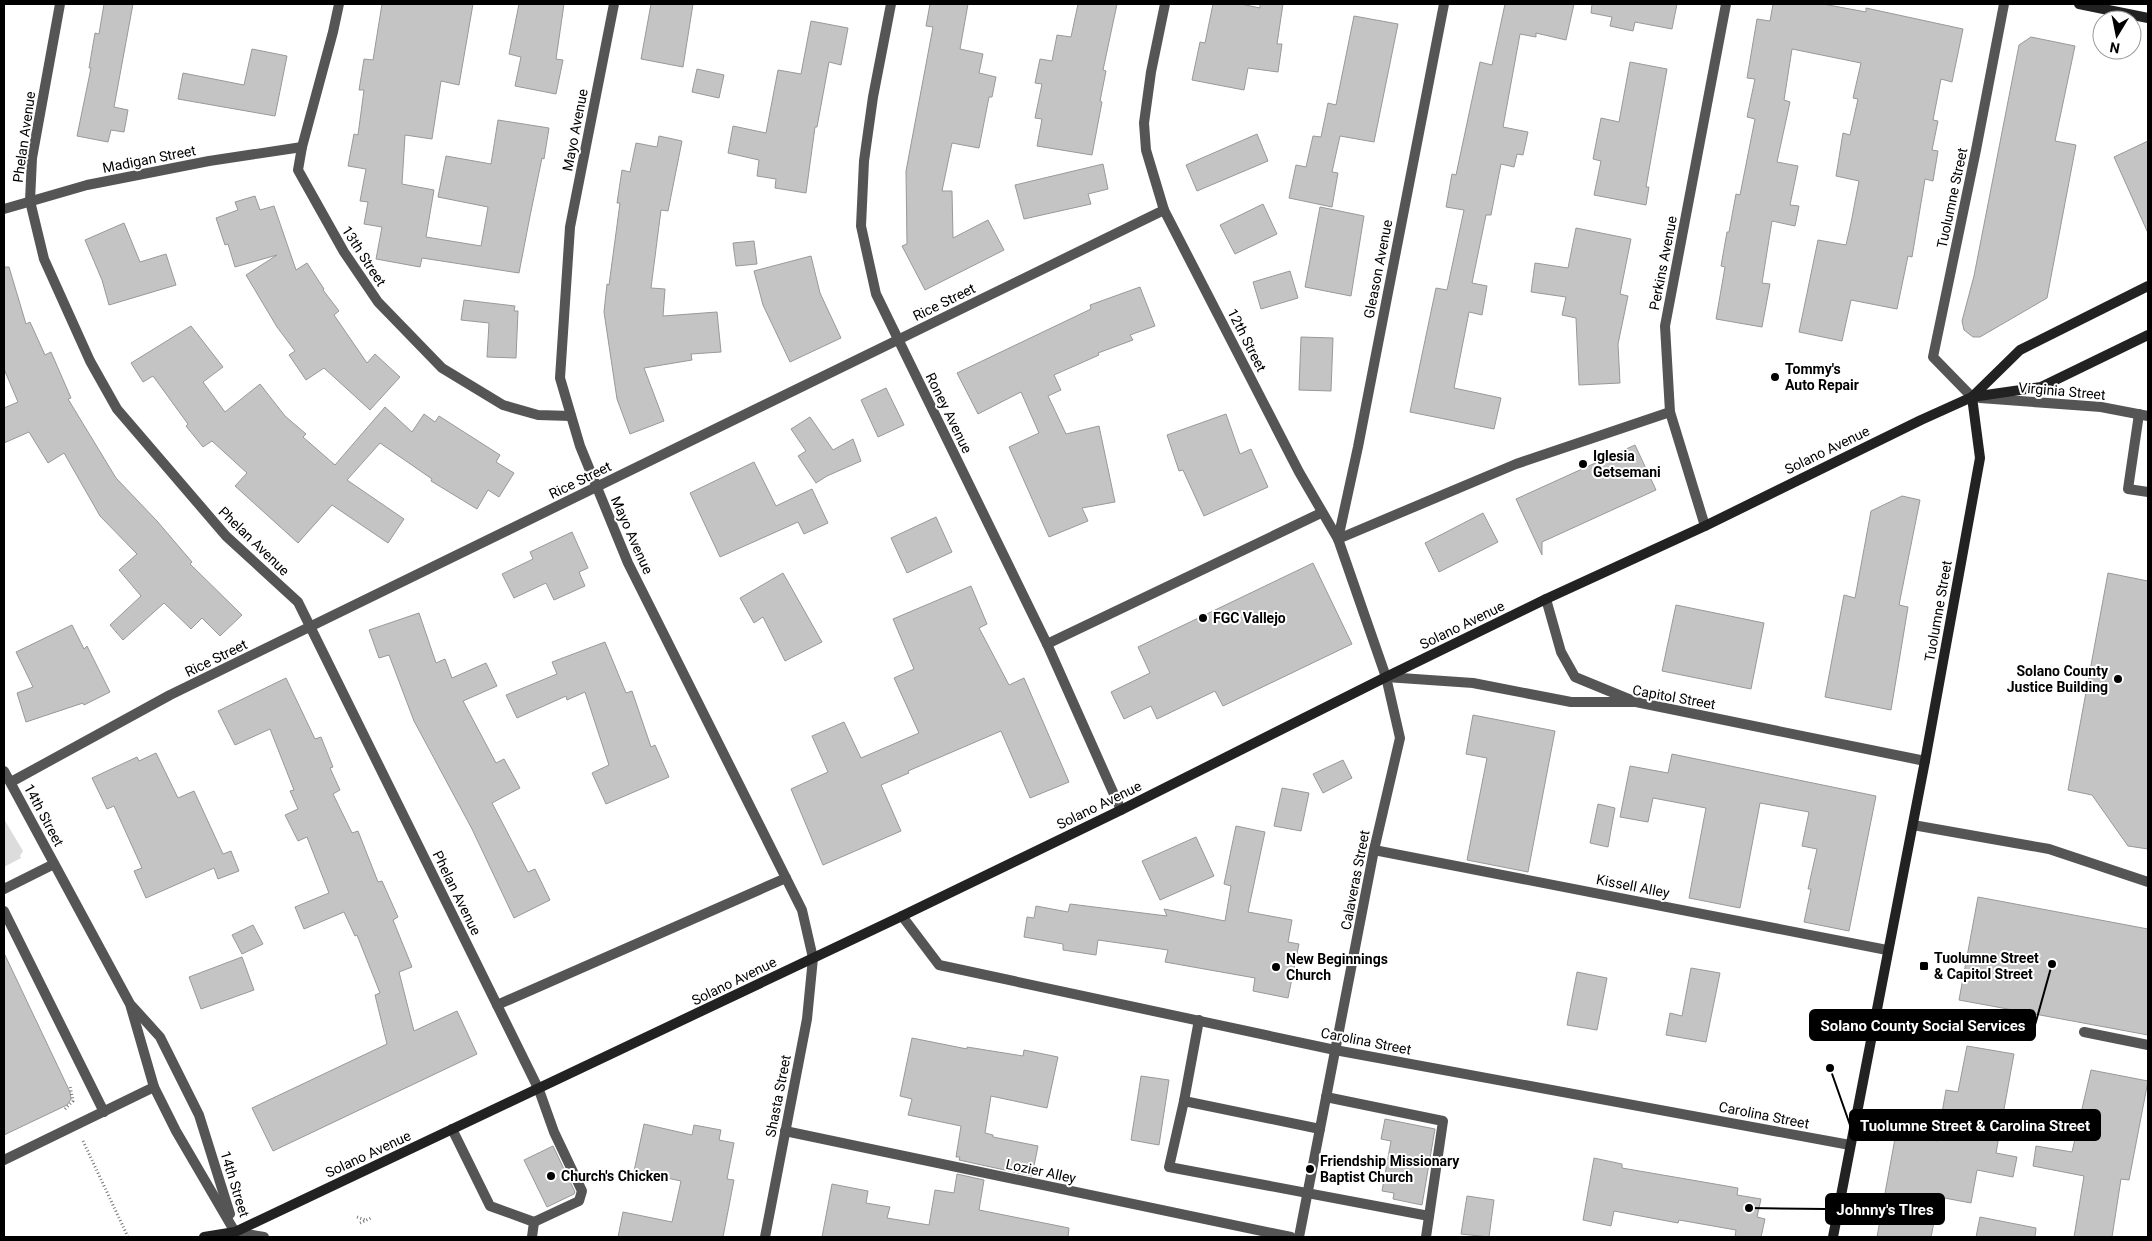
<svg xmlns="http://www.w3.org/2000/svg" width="2152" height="1241" font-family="Roboto,sans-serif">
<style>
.green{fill:#dcdcdc}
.building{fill:#c4c4c4;stroke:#999}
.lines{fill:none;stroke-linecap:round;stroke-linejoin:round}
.path{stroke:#777;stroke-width:3;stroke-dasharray:1 2.5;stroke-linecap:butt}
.service{stroke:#555;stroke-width:10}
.minor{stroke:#555;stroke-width:10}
.tertiary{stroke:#555;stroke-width:10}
.secondary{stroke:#222;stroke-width:10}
.poi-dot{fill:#000;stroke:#fff;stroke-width:2}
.labels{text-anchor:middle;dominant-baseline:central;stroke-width:4;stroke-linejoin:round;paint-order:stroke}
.street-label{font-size:14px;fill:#000;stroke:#fff}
.poi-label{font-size:14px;font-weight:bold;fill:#000;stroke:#fff;text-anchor:start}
.leader{fill:none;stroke:#000;stroke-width:2}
.callout-dot{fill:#000;stroke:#fff;stroke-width:2}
.callout{fill:#000;stroke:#000;stroke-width:2}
.callout-label{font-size:15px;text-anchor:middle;font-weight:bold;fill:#fff}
</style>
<rect width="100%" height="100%" fill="#fff"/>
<polygon class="green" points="4,819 23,851 20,856 21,858 4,867"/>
<g class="building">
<polygon points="104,4 133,4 114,107 128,110 124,132 111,130 108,142 77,136 91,68 89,68 95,33 99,34"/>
<polygon points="382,4 473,4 459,85 441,81 432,139 405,135 402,184 434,190 426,237 481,246 488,207 438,197 446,156 491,164 498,120 549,128 544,159 542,158 530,216 519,273 422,258 420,267 376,259 382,227 364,224 368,202 360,201 366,169 348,166 354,134 358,135 364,90 359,90 364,59 373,60"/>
<polygon points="519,4 564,4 556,59 563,60 556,94 515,86 521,57 509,54"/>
<polygon points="651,4 693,4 683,67 641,59"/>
<polygon points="930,4 968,4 960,49 983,54 979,73 996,77 992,97 989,97 979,148 952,143 942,191 952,191 953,238 988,220 1004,250 925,290 902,246 907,244 906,171 933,27 926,26"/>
<polygon points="1078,4 1117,4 1103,70 1106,71 1100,101 1102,102 1092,155 1037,146 1042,119 1035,118 1042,84 1035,83 1040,59 1052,61 1057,35 1071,37"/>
<polygon points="1213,4 1241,4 1260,8 1260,4 1283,4 1277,44 1282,44 1278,72 1248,68 1244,90 1192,80 1200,42 1205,43"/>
<polygon points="1505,4 1574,4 1566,40 1536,33 1536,37 1520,34 1503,127 1528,132 1523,155 1517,154 1514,167 1501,164 1491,215 1486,215 1472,283 1487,286 1482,315 1469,312 1454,388 1501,398 1494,429 1410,412 1436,288 1447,290 1464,210 1446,207 1452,174 1456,175 1480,62 1492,65"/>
<polygon points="1592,4 1677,4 1672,29 1635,22 1633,31 1610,26 1612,17 1591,13"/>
<polygon points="1773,4 1823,4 1866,12 1866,8 1963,29 1952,82 1941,79 1933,120 1938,121 1932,150 1938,151 1933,181 1925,179 1912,257 1908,256 1897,309 1851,300 1842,341 1799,332 1818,240 1846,245 1851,223 1859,181 1836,176 1843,133 1850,135 1858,99 1853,98 1861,63 1792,49 1784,100 1790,102 1777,162 1798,166 1790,205 1799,206 1795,226 1772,221 1762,283 1770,284 1762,327 1716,319 1725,267 1721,266 1727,232 1729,232 1736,194 1740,195 1755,119 1747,117 1755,79 1747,78 1757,19 1770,21"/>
<polygon points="1354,16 1398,24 1374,142 1340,136 1332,172 1338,173 1332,207 1289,198 1296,165 1306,167 1313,136 1321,137 1328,103 1336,105"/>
<polygon points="811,21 848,28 841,65 829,62 817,127 815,127 806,193 775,188 776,179 757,176 759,160 728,153 733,126 766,133 778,70 801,74"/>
<polygon points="2031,37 2075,46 2055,141 2076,145 2047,298 1980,337 1973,337 1964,330 1962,321 1974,276 2019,45"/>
<polygon points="252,49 287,56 275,116 178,99 183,73 244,85"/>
<polygon points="1630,62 1667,69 1646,187 1649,187 1646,205 1594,195 1601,161 1593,159 1601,118 1619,122"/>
<polygon points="697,69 724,75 719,98 692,92"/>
<polygon points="1257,134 1268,161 1197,191 1186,165"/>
<polygon points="659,136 682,141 668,211 661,210 651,288 665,289 663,316 717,312 721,352 691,354 692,360 644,368 664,421 630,434 617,399 604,312 607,284 609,285 620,203 617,203 622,170 630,172 636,143 657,147"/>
<polygon points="2148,141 2148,233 2114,157"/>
<polygon points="1103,164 1108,189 1088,194 1091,204 1024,219 1015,185"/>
<polygon points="255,196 260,210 274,206 296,270 307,263 324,289 323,290 339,311 334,315 367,363 375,354 400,377 370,410 324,368 306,380 289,355 295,351 277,327 246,275 277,255 235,267 228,244 225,245 216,218 238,210 235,202"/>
<polygon points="1263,204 1277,234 1235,254 1220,225"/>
<polygon points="1320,207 1364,216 1351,296 1305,287"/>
<polygon points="124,223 140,262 166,254 176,285 109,305 102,280 85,240"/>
<polygon points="1576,228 1631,239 1620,294 1628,296 1618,344 1620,383 1579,385 1576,318 1562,315 1566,297 1531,292 1535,263 1568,268"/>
<polygon points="754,241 757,264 736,266 733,243"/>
<polygon points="811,256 820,293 841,338 790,362 763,305 754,271"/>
<polygon points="4,267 9,267 26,324 30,322 45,355 51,352 71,398 68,399 116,478 157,521 192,562 190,564 242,615 220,636 202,618 191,629 164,603 123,640 110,625 141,596 119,570 137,554 100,516 64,453 48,463 29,432 4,443 4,408 18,402 4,369"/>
<polygon points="1290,271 1298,298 1261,309 1253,282"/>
<polygon points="1140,287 1155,326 1130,335 1133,340 1098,353 1099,355 1054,375 1061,390 1048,396 1066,434 1099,426 1115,502 1082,508 1088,521 1049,537 1009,447 1039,433 1021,392 978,414 957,373 1091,309 1090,305"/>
<polygon points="464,300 515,306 514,311 518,311 516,358 487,357 489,323 461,320"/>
<polygon points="191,326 223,367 203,382 225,412 260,384 285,416 306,434 303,437 335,465 385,407 412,432 424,414 435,422 439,416 500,455 496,462 514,473 499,497 488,490 477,509 431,481 432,479 380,443 347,480 404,519 388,543 332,505 298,543 235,486 247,473 212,441 203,447 186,426 188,424 153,376 143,382 131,363"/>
<polygon points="1301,337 1333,338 1331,391 1299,390"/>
<polygon points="886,388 904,425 878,437 861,400"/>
<polygon points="1226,414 1240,454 1251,449 1268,487 1204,516 1183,470 1179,471 1167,435"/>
<polygon points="810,417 833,450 853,439 861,461 827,476 816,483 798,456 806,451 791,429"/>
<polygon points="1635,445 1656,490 1542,542 1542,555 1516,499"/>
<polygon points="754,462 776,506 812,489 828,523 804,534 798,522 720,557 690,493"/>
<polygon points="1902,496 1920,500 1899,605 1908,607 1891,710 1825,697 1844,595 1855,598 1871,511"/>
<polygon points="1483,513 1498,542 1439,572 1425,543"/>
<polygon points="936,517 952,552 907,573 891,538"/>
<polygon points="572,532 588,568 579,572 585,586 554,600 546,583 514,598 502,574 533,559 530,552"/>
<polygon points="1313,563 1352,644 1223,706 1215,691 1157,719 1151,706 1124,719 1111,692 1150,673 1138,647"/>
<polygon points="783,573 822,642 785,661 763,617 754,623 740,598"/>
<polygon points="2108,573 2148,581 2148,849 2128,846 2092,795 2068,790"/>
<polygon points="971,586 987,624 979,628 1009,685 1024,678 1069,782 1030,798 1001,731 908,771 909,773 881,785 901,831 823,865 791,789 828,772 812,736 844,722 861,758 919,733 894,678 914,669 893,619"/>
<polygon points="1676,605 1764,623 1751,689 1662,671"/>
<polygon points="419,613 436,663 445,659 452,678 486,663 497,686 463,701 496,763 504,759 520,788 492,803 528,872 535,869 550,900 514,918 472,829 414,721 389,655 379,658 369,630"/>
<polygon points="72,625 84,649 87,646 110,692 84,705 83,703 26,722 17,693 33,687 16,652"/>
<polygon points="605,642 626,693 632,691 651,747 655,745 669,777 606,804 592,773 609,765 585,692 567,700 566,696 517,718 506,695 557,674 552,662"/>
<polygon points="286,678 315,739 321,737 333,767 330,768 340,790 333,794 352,833 358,831 378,882 382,881 398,917 393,920 412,967 399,972 414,1031 457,1011 477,1054 273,1151 252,1108 387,1044 375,995 380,993 357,935 355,936 344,912 304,929 295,907 329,893 307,837 298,841 285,815 298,809 290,791 294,790 270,729 235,745 218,711"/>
<polygon points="1473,715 1555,731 1528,872 1467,860 1487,758 1466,754"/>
<polygon points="156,753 178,798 194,791 223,854 231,851 239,871 218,879 214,868 146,898 134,871 142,868 114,806 107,809 92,778 137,757 139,761"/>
<polygon points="1672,754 1876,796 1849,931 1804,922 1811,889 1808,889 1817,849 1802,846 1809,812 1760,803 1740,908 1689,898 1706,808 1653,798 1648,822 1620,817 1630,766 1668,773"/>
<polygon points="1343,760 1352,778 1323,793 1313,774"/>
<polygon points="1282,788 1309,793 1301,831 1274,826"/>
<polygon points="1598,804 1615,808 1608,847 1590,843"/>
<polygon points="1236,826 1265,832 1248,912 1292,920 1288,942 1299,944 1288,998 1253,991 1255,978 1165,962 1168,950 1098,940 1096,955 1063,950 1063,944 1024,937 1027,917 1034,918 1036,906 1068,912 1070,904 1167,916 1164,909 1225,921 1231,886 1224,884"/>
<polygon points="1196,837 1214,876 1160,900 1142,861"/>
<polygon points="1978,897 2148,929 2148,1035 1959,1000"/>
<polygon points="253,925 263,944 242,954 232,935"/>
<polygon points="4,953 70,1092 71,1099 67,1105 4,1135"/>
<polygon points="242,957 254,990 201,1009 189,977"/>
<polygon points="1691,968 1720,973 1706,1042 1666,1035 1670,1013 1682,1016"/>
<polygon points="1577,972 1607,978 1597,1030 1567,1025"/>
<polygon points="912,1038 967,1049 967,1047 1023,1056 1024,1050 1058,1057 1047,1108 991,1096 985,1133 993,1135 993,1137 1038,1146 1032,1176 959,1160 960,1157 956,1157 961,1126 908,1115 912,1099 900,1096"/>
<polygon points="1967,1046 2014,1054 1996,1153 2017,1157 2013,1177 1977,1170 1971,1203 1939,1197 1931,1237 1877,1237 1896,1133 1937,1141 1946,1090 1958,1092"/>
<polygon points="2091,1070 2148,1081 2129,1180 2121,1179 2112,1237 2074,1237 2084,1176 2033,1166 2036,1146 2072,1152"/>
<polygon points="1141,1076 1169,1080 1159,1145 1131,1140"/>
<polygon points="1385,1119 1435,1129 1422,1205 1393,1199 1394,1193 1382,1191 1391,1141 1381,1139"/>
<polygon points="644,1124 692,1135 694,1125 721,1130 719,1140 734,1143 727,1179 734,1180 723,1237 618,1237 623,1212 672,1222 681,1181 634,1171"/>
<polygon points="553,1146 575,1192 574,1194 547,1207 524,1160"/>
<polygon points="1594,1158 1622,1164 1622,1168 1738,1188 1737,1195 1761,1199 1757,1217 1765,1219 1761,1237 1735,1237 1736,1230 1679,1220 1678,1223 1614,1211 1611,1226 1583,1220"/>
<polygon points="957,1174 984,1180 979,1210 1069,1228 1068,1237 822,1237 832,1184 868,1191 866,1203 890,1207 887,1218 929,1225 935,1190 954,1193"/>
<polygon points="1467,1196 1494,1200 1489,1237 1461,1234"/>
<polygon points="1980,1217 2036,1228 2035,1237 1976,1237"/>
</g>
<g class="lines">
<g class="path">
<polyline points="65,1109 73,1101 70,1086"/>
<polyline points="83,1141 128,1237"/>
<polyline points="357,1217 365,1220"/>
<polyline points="360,1223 371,1218"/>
</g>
<g class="service">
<polyline points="2139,414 2128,489 2148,492"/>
<polyline points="1338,539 1516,464 1670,412"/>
<polyline points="1047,644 1321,513"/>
<polyline points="1913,825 2049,849 2148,882"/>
<polyline points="1374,850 1887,950"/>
<polyline points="4,889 54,864"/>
<polyline points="4,911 104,1112"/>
<polyline points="497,1005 786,878"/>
<polyline points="2084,1032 2148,1045"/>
<polyline points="1326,1097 1443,1121 1426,1237"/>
<polyline points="1184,1101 1199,1020"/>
<polyline points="452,1129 490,1206 534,1222 532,1237"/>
<polyline points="1320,1129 1184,1101 1169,1167 1429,1216"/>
<polyline points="785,1131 1291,1237"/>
<polyline points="4,1160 154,1087"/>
<polyline points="534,1222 579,1201 582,1191 554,1132 539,1090"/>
</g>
<g class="minor">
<polyline points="60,4 32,158 30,201 44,259 90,361 117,409 226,536 298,602 539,1090"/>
<polyline points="339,4 333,32 302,147 298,170 344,252 378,302 442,368 503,405 538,415 571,416"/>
<polyline points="614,4 570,227 560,378 580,446 628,563 802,910 813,958 807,1019 765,1237"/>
<polyline points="891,4 873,97 864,161 861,226 876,294 1047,644 1121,810"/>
<polyline points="1165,4 1151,72 1144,123 1146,150 1164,210 1299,472 1338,539 1386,677 1400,738 1374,850 1299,1237"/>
<polyline points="4,209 87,185 209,161 302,147"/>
<polyline points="1980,398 2101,407 2148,416"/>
<polyline points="1705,526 1670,412 1665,326 1726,4"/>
<polyline points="1338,539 1358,447 1444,4"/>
<polyline points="1546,599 1561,652 1575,677 1631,700"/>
<polyline points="1386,677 1473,683 1571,702 1636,702 1925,761"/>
<polyline points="11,782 170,695 1164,210"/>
<polyline points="902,916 939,965 1335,1050 1850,1145"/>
</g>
<g class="tertiary">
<polyline points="1972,397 1933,357 1976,150 2004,4"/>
<polyline points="4,771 130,1004 154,1087 176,1131 235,1232"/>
<polyline points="132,1006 160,1037 199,1115 230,1214"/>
<polyline points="235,1232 264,1237"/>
</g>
<g class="secondary">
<polyline points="2079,4 2148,18"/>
<polyline points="1972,397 2020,350 2148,286"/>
<polyline points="204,1237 235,1232 902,916 1121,810 1386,677 1546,599 1705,526 1921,420 1972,397 2041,387 2148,335"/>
<polyline points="1833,1237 1925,761 1980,458 1972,397"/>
</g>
</g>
<g class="poi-dot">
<circle cx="1775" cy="377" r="5"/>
<circle cx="1583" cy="464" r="5"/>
<circle cx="1203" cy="618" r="5"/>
<circle cx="2118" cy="679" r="5"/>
<rect x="1919" y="961" width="10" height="10" rx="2.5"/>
<circle cx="1276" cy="967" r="5"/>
<circle cx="1310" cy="1169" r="5"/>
<circle cx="551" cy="1176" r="5"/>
</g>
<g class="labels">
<g class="street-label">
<text transform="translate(575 130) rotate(-79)">Mayo Avenue</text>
<text transform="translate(24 137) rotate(-82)">Phelan Avenue</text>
<text transform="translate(149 159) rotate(-11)">Madigan Street</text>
<text transform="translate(1952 198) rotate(-78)">Tuolumne Street</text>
<text transform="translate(364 256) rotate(57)">13th Street</text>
<text transform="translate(1663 263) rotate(-79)">Perkins Avenue</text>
<text transform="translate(1378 269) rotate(-79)">Gleason Avenue</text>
<text transform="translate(944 302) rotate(-26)">Rice Street</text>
<text transform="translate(1247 340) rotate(63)">12th Street</text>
<text transform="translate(2062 391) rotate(5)">Virginia Street</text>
<text transform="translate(949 413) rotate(64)">Roney Avenue</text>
<text transform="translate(1827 450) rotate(-26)">Solano Avenue</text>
<text transform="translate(580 480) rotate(-26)">Rice Street</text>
<text transform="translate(632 535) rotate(66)">Mayo Avenue</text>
<text transform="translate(254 541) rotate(44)">Phelan Avenue</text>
<text transform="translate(1938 611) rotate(-80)">Tuolumne Street</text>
<text transform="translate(1462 625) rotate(-26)">Solano Avenue</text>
<text transform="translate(216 658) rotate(-26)">Rice Street</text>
<text transform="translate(1674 697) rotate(10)">Capitol Street</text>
<text transform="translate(1099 805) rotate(-26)">Solano Avenue</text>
<text transform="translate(44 815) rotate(62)">14th Street</text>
<text transform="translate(1355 880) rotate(-79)">Calaveras Street</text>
<text transform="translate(1633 886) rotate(11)">Kissell Alley</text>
<text transform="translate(457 893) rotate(64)">Phelan Avenue</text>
<text transform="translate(734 981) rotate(-26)">Solano Avenue</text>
<text transform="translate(1366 1041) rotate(11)">Carolina Street</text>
<text transform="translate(778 1096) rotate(-79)">Shasta Street</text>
<text transform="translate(1764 1115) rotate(11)">Carolina Street</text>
<text transform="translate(368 1154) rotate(-25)">Solano Avenue</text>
<text transform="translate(1041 1171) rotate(12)">Lozier Alley</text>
<text transform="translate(235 1184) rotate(73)">14th Street</text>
</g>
<g class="poi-label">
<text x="1785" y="369">Tommy's<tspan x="1785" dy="16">Auto Repair</tspan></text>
<text x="1593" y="456">Iglesia<tspan x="1593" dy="16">Getsemani</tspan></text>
<text x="1213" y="618">FGC Vallejo</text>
<text x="2108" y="671" text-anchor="end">Solano County<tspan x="2108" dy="16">Justice Building</tspan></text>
<text x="1934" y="958">Tuolumne Street<tspan x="1934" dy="16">&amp; Capitol Street</tspan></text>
<text x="1286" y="959">New Beginnings<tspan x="1286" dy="16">Church</tspan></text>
<text x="1320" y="1161">Friendship Missionary<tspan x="1320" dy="16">Baptist Church</tspan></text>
<text x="561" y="1176">Church's Chicken</text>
</g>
</g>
<path class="leader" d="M2052 964L2035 1025M1830 1068L1850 1125M1749 1208L1826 1209"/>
<g class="callout-dot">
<circle cx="2052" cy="964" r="5"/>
<circle cx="1830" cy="1068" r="5"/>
<circle cx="1749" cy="1208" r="5"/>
</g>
<g class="callout">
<rect x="1810" y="1010" width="225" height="30" rx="5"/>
<rect x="1850" y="1110" width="250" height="30" rx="5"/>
<rect x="1826" y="1194" width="118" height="30" rx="5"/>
</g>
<g class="callout-label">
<text x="1923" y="1031">Solano County Social Services</text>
<text x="1975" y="1131">Tuolumne Street &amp; Carolina Street</text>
<text x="1885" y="1215">Johnny's TIres</text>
</g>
<rect width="2152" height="1241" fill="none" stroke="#000000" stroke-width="10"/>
<g transform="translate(2117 35) rotate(190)"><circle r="24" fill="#ffffff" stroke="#999999"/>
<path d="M0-4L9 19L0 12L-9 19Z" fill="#000000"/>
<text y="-8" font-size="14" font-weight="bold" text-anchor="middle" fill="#000000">N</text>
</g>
</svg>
